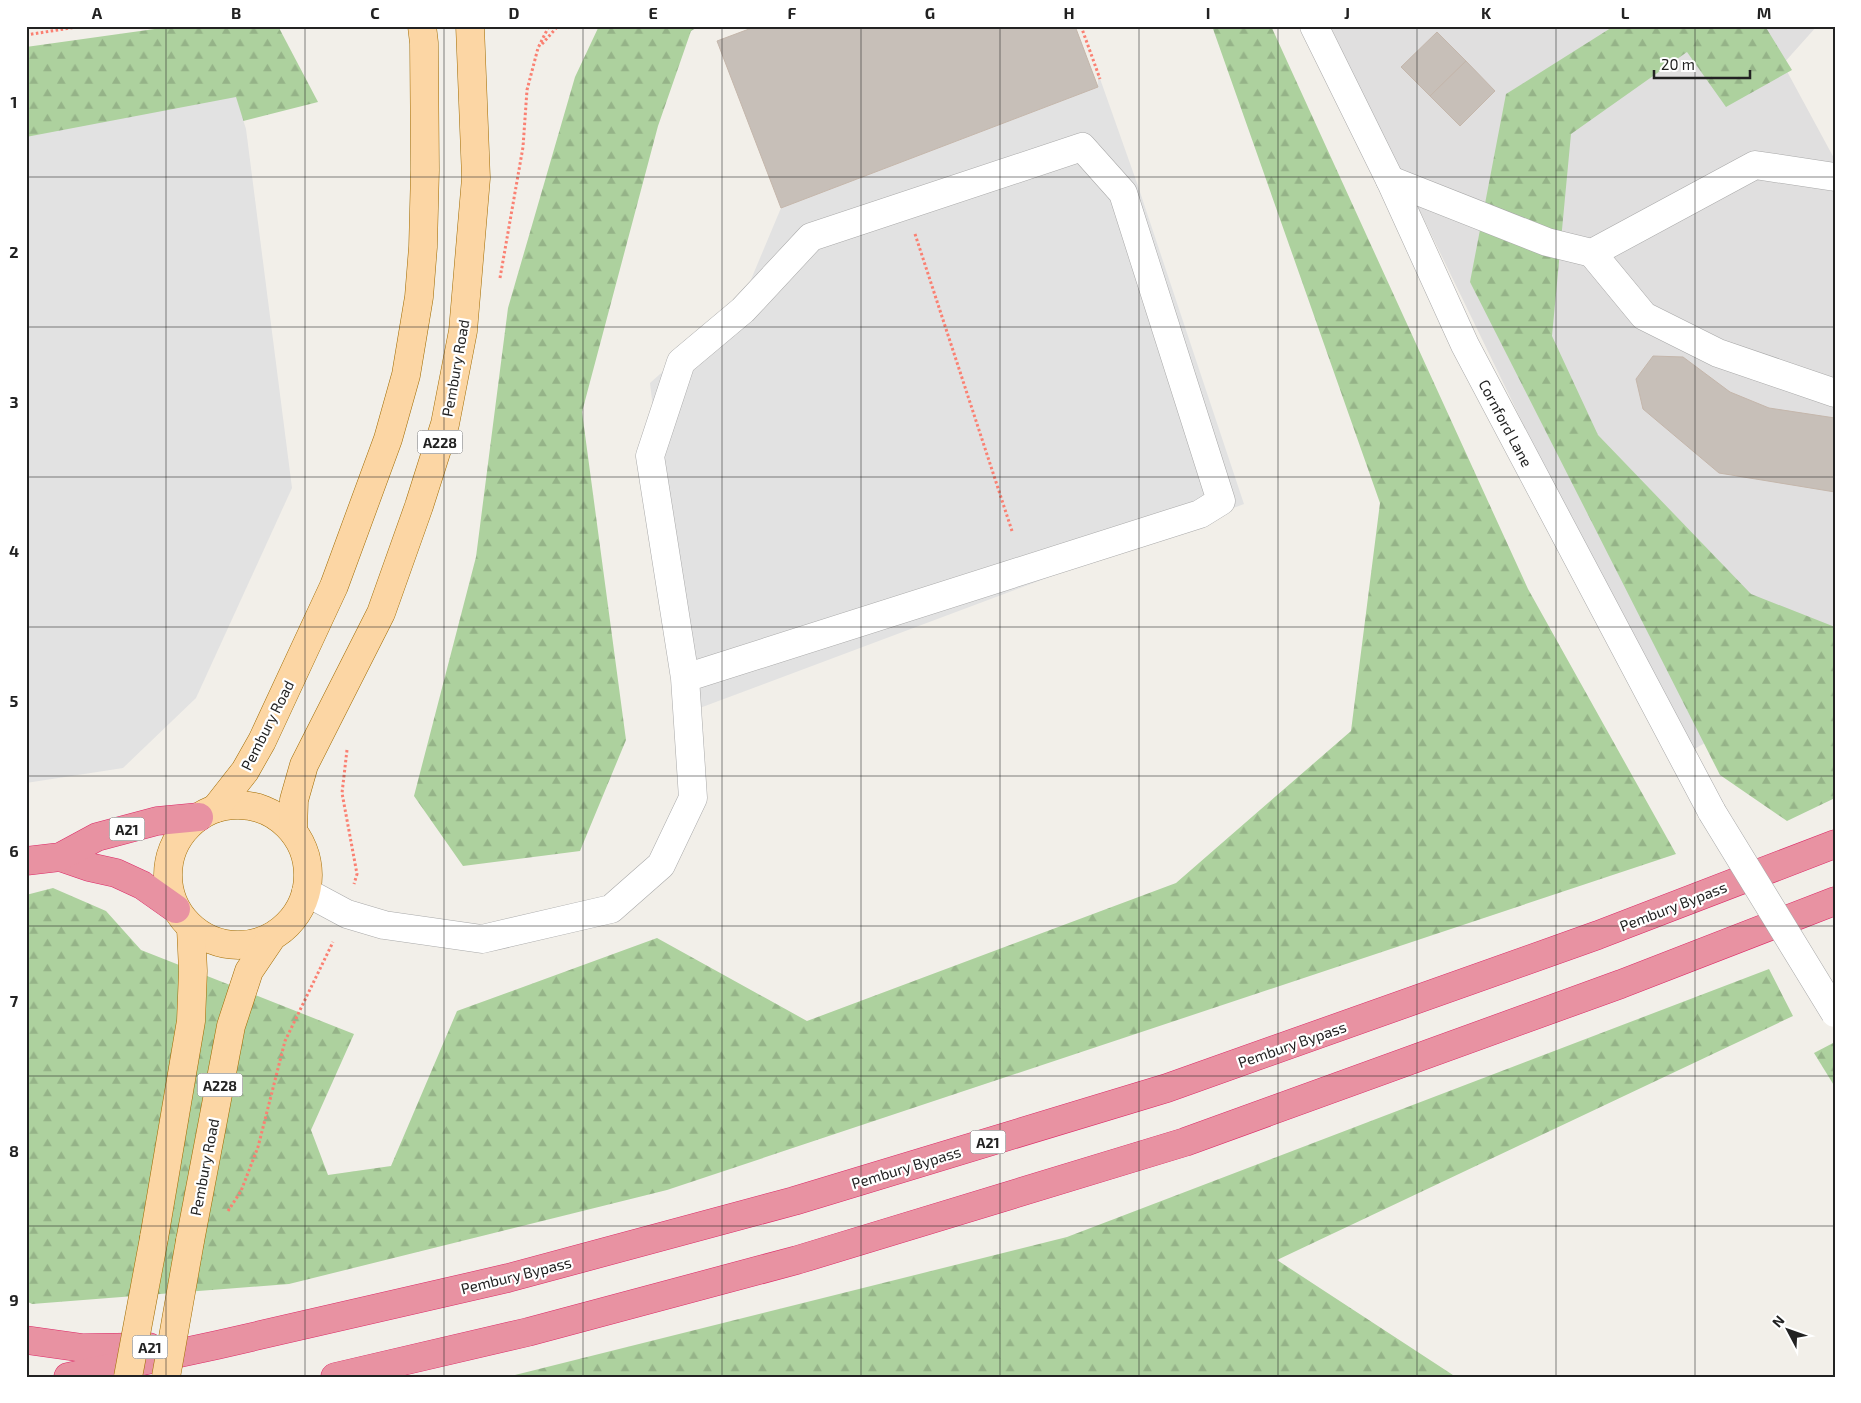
<svg xmlns="http://www.w3.org/2000/svg" width="1861" height="1403" font-family="'Exo 2',sans-serif">
<style>
.residential{fill:#e0dfdf}
.forest{fill:url(#forest-firs)}
.parking{fill:#e2e2e2}
.building{fill:#c7bfb8;stroke:#c4b6ab}
.lines{fill:none;stroke-linecap:round;stroke-linejoin:round}
.minor-casing{stroke:#a9a9a9;stroke-width:29}
.major-casing{stroke:#a06b00;stroke-width:29}
.highway-casing{stroke:#dc2a67;stroke-width:29}
.path{stroke:#fa8072;stroke-width:3;stroke-dasharray:2.5 2.5;stroke-linecap:butt}
.minor{stroke:#fff;stroke-width:28}
.major{stroke:#fcd6a4;stroke-width:28}
.highway{stroke:#e892a2;stroke-width:28}
.minor-bridge-casing{stroke:#a9a9a9;stroke-width:29;stroke-linecap:butt}
.major-bridge-casing{stroke:#a06b00;stroke-width:29;stroke-linecap:butt}
.minor-bridge{stroke:#fff;stroke-width:28}
.major-bridge{stroke:#fcd6a4;stroke-width:28}
.grid{fill:none;stroke:#222;stroke-width:1;stroke-opacity:0.55}
.labels{text-anchor:middle;dominant-baseline:central;stroke-width:4.5;stroke-linejoin:round;paint-order:stroke}
.shield{fill:#fff;stroke:#646464;stroke-width:1}
.shield-label{font-size:14px;font-weight:bold;fill:#222}
.street-label{font-size:15px;fill:#222;stroke:#fff}
.neatline{fill:none;stroke:#222;stroke-width:2}
.grid-label{font-size:16px;text-anchor:middle;font-weight:bold;fill:#222}
</style>
<defs>
<pattern id="forest-firs" width="22" height="20" patternUnits="userSpaceOnUse" patternTransform="scale(1.25)"><rect width="22" height="20" fill="#add19e"/><path d="M5 1l3.5 6h-7zM16 11l3.5 6h-7z" fill="#95b388"/></pattern>
</defs>
<rect width="100%" height="100%" fill="#f2efe9"/>
<polygon class="residential" points="1330,26 1817,26 1783,64 1835,160 1835,668 1684,755"/>
<g class="forest">
<polygon points="176,26 278,26 318,102 26,176 26,47"/>
<polygon points="599,26 699,26 691,31 658,126 582,412 626,740 580,851 463,866 414,796 476,557 508,308 575,77"/>
<polygon points="1212,26 1271,26 1528,589 1676,854 667,1190 289,1284 32,1304 26,1301 26,895 53,888 106,911 141,950 354,1034 311,1130 328,1175 391,1166 457,1011 657,938 807,1021 1176,883 1351,731 1380,503"/>
<polygon points="1614,26 1765,26 1792,70 1726,107 1687,52 1571,134 1552,336 1598,435 1751,594 1835,627 1835,798 1787,821 1720,775 1470,282 1506,94"/>
<polygon points="1769,969 1793,1016 1277,1260 1456,1377 507,1377 1067,1237"/>
<polygon points="1835,1042 1835,1087 1814,1053"/>
</g>
<g class="parking">
<polygon points="1098,73 1138,186 1244,504 689,712 650,383 742,301 781,208 1098,87"/>
<polygon points="236,97 246,129 292,488 196,698 123,768 26,783 26,137"/>
</g>
<g class="building">
<polygon points="757,26 1075,26 1098,87 781,208 717,41"/>
<polygon points="1437,32 1466,61 1430,96 1401,67"/>
<polygon points="1466,61 1495,91 1460,126 1430,96"/>
<polygon points="1653,356 1683,357 1730,392 1769,408 1835,418 1835,492 1719,473 1643,409 1636,379"/>
</g>
<g class="lines">
<defs>
<g id="minor">
<polyline points="1314,26 1390,180 1465,345 1712,812"/>
<polyline points="1390,180 1547,242 1592,253 1755,165 1835,177"/>
<polyline points="1592,253 1644,316 1718,353 1835,393"/>
<polyline points="306,892 347,914 384,925 482,939 611,909 661,865 693,798 685,678 650,456 681,362 743,310 811,237 1082,147 1123,193 1221,501 1200,514 685,678"/>
</g>
<g id="major">
<circle cx="238" cy="875" r="70"/>
<polyline points="216,808 245,771 262,741 334,586 388,439 406,375 419,297 423,247 425,170 424,43 422,26"/>
<polyline points="293,831 294,800 304,765 381,613 419,506 445,424 463,331 476,178 470,26"/>
<polyline points="154,1238 191,1021 193,971 191,928"/>
<polyline points="190,1241 231,1026 249,971 272,937"/>
</g>
<g id="highway">
<polyline points="60,857 89,867 116,873 142,885 176,909"/>
<polyline points="26,861 60,857 97,837 157,821 199,817"/>
<polyline points="26,1340 83,1348 149,1347"/>
<polyline points="68,1377 217,1345 508,1278 794,1201 1167,1088 1598,935 1835,844"/>
<polyline points="335,1377 528,1332 797,1260 1185,1142 1621,984 1835,901"/>
</g>
</defs>
<use href="#minor" class="minor-casing"/>
<use href="#major" class="major-casing"/>
<use href="#highway" class="highway-casing"/>
<g class="path">
<polyline points="1081,26 1100,79"/>
<polyline points="26,35 83,26"/>
<polyline points="542,44 558,26"/>
<polyline points="915,234 1012,531"/>
<polyline points="500,278 523,147 527,90 538,48 549,26"/>
<polyline points="347,750 342,793 357,874 354,884"/>
<polyline points="228,1211 241,1191 258,1147 285,1041 333,942"/>
</g>
<use href="#minor" class="minor"/>
<use href="#major" class="major"/>
<use href="#highway" class="highway"/>
<defs>
<polyline id="minor-bridge" points="1712,812 1835,1013"/>
<g id="major-bridge">
<polyline points="128,1377 154,1238"/>
<polyline points="166,1377 190,1241"/>
</g>
</defs>
<use href="#minor-bridge" class="minor-bridge-casing"/>
<use href="#major-bridge" class="major-bridge-casing"/>
<use href="#minor-bridge" class="minor-bridge"/>
<use href="#major-bridge" class="major-bridge"/>
</g>
<path class="grid" d="M166,26V1377M305,26V1377M444,26V1377M583,26V1377M722,26V1377M861,26V1377M1000,26V1377M1139,26V1377M1278,26V1377M1417,26V1377M1556,26V1377M1695,26V1377M26,177H1835M26,327H1835M26,477H1835M26,627H1835M26,776H1835M26,926H1835M26,1076H1835M26,1226H1835"/>
<g class="labels">
<g class="shield">
<rect x="417.5" y="430.5" width="45" height="23" rx="4"/>
<rect x="109.5" y="817.5" width="35" height="23" rx="4"/>
<rect x="197.5" y="1073.5" width="45" height="23" rx="4"/>
<rect x="970.5" y="1130.5" width="35" height="23" rx="4"/>
<rect x="132.5" y="1335.5" width="35" height="23" rx="4"/>
</g>
<g class="shield-label">
<text x="440" y="442">A228</text>
<text x="127" y="829">A21</text>
<text x="220" y="1085">A228</text>
<text x="988" y="1142">A21</text>
<text x="150" y="1347">A21</text>
</g>
<g class="street-label">
<text transform="translate(455 368) rotate(-80)">Pembury Road</text>
<text transform="translate(1506 423) rotate(62)">Cornford Lane</text>
<text transform="translate(267 725) rotate(-63)">Pembury Road</text>
<text transform="translate(1673 906) rotate(-21)">Pembury Bypass</text>
<text transform="translate(1292 1044) rotate(-19)">Pembury Bypass</text>
<text transform="translate(204 1167) rotate(-79)">Pembury Road</text>
<text transform="translate(906 1167) rotate(-17)">Pembury Bypass</text>
<text transform="translate(516 1275) rotate(-14)">Pembury Bypass</text>
</g>
</g>
<rect width="1861" height="1403" fill="none" stroke="#ffffff" stroke-width="55"/>
<g transform="translate(1788 1330) rotate(311)" stroke="#ffffff" stroke-width="4" paint-order="stroke">
<path d="M0-4L9 19L0 12L-9 19Z" fill="#222222"/>
<text y="-8" font-size="14" font-weight="bold" text-anchor="middle" fill="#222222">N</text>
</g>
<path d="M1654 70v8h96v-8" fill="none" stroke="#222222" stroke-width="2.5"/>
<text x="1661" y="70" font-size="15" fill="#222222" stroke="#ffffff" stroke-width="4" paint-order="stroke">20 m</text>
<rect x="28" y="28" width="1806" height="1348" class="neatline"/>
<g class="grid-label">
<text x="97" y="19">A</text>
<text x="236" y="19">B</text>
<text x="375" y="19">C</text>
<text x="514" y="19">D</text>
<text x="653" y="19">E</text>
<text x="792" y="19">F</text>
<text x="930" y="19">G</text>
<text x="1069" y="19">H</text>
<text x="1208" y="19">I</text>
<text x="1347" y="19">J</text>
<text x="1486" y="19">K</text>
<text x="1625" y="19">L</text>
<text x="1764" y="19">M</text>
<text x="14" y="108">1</text>
<text x="14" y="258">2</text>
<text x="14" y="408">3</text>
<text x="14" y="557">4</text>
<text x="14" y="707">5</text>
<text x="14" y="857">6</text>
<text x="14" y="1007">7</text>
<text x="14" y="1157">8</text>
<text x="14" y="1306">9</text>
</g>
</svg>
